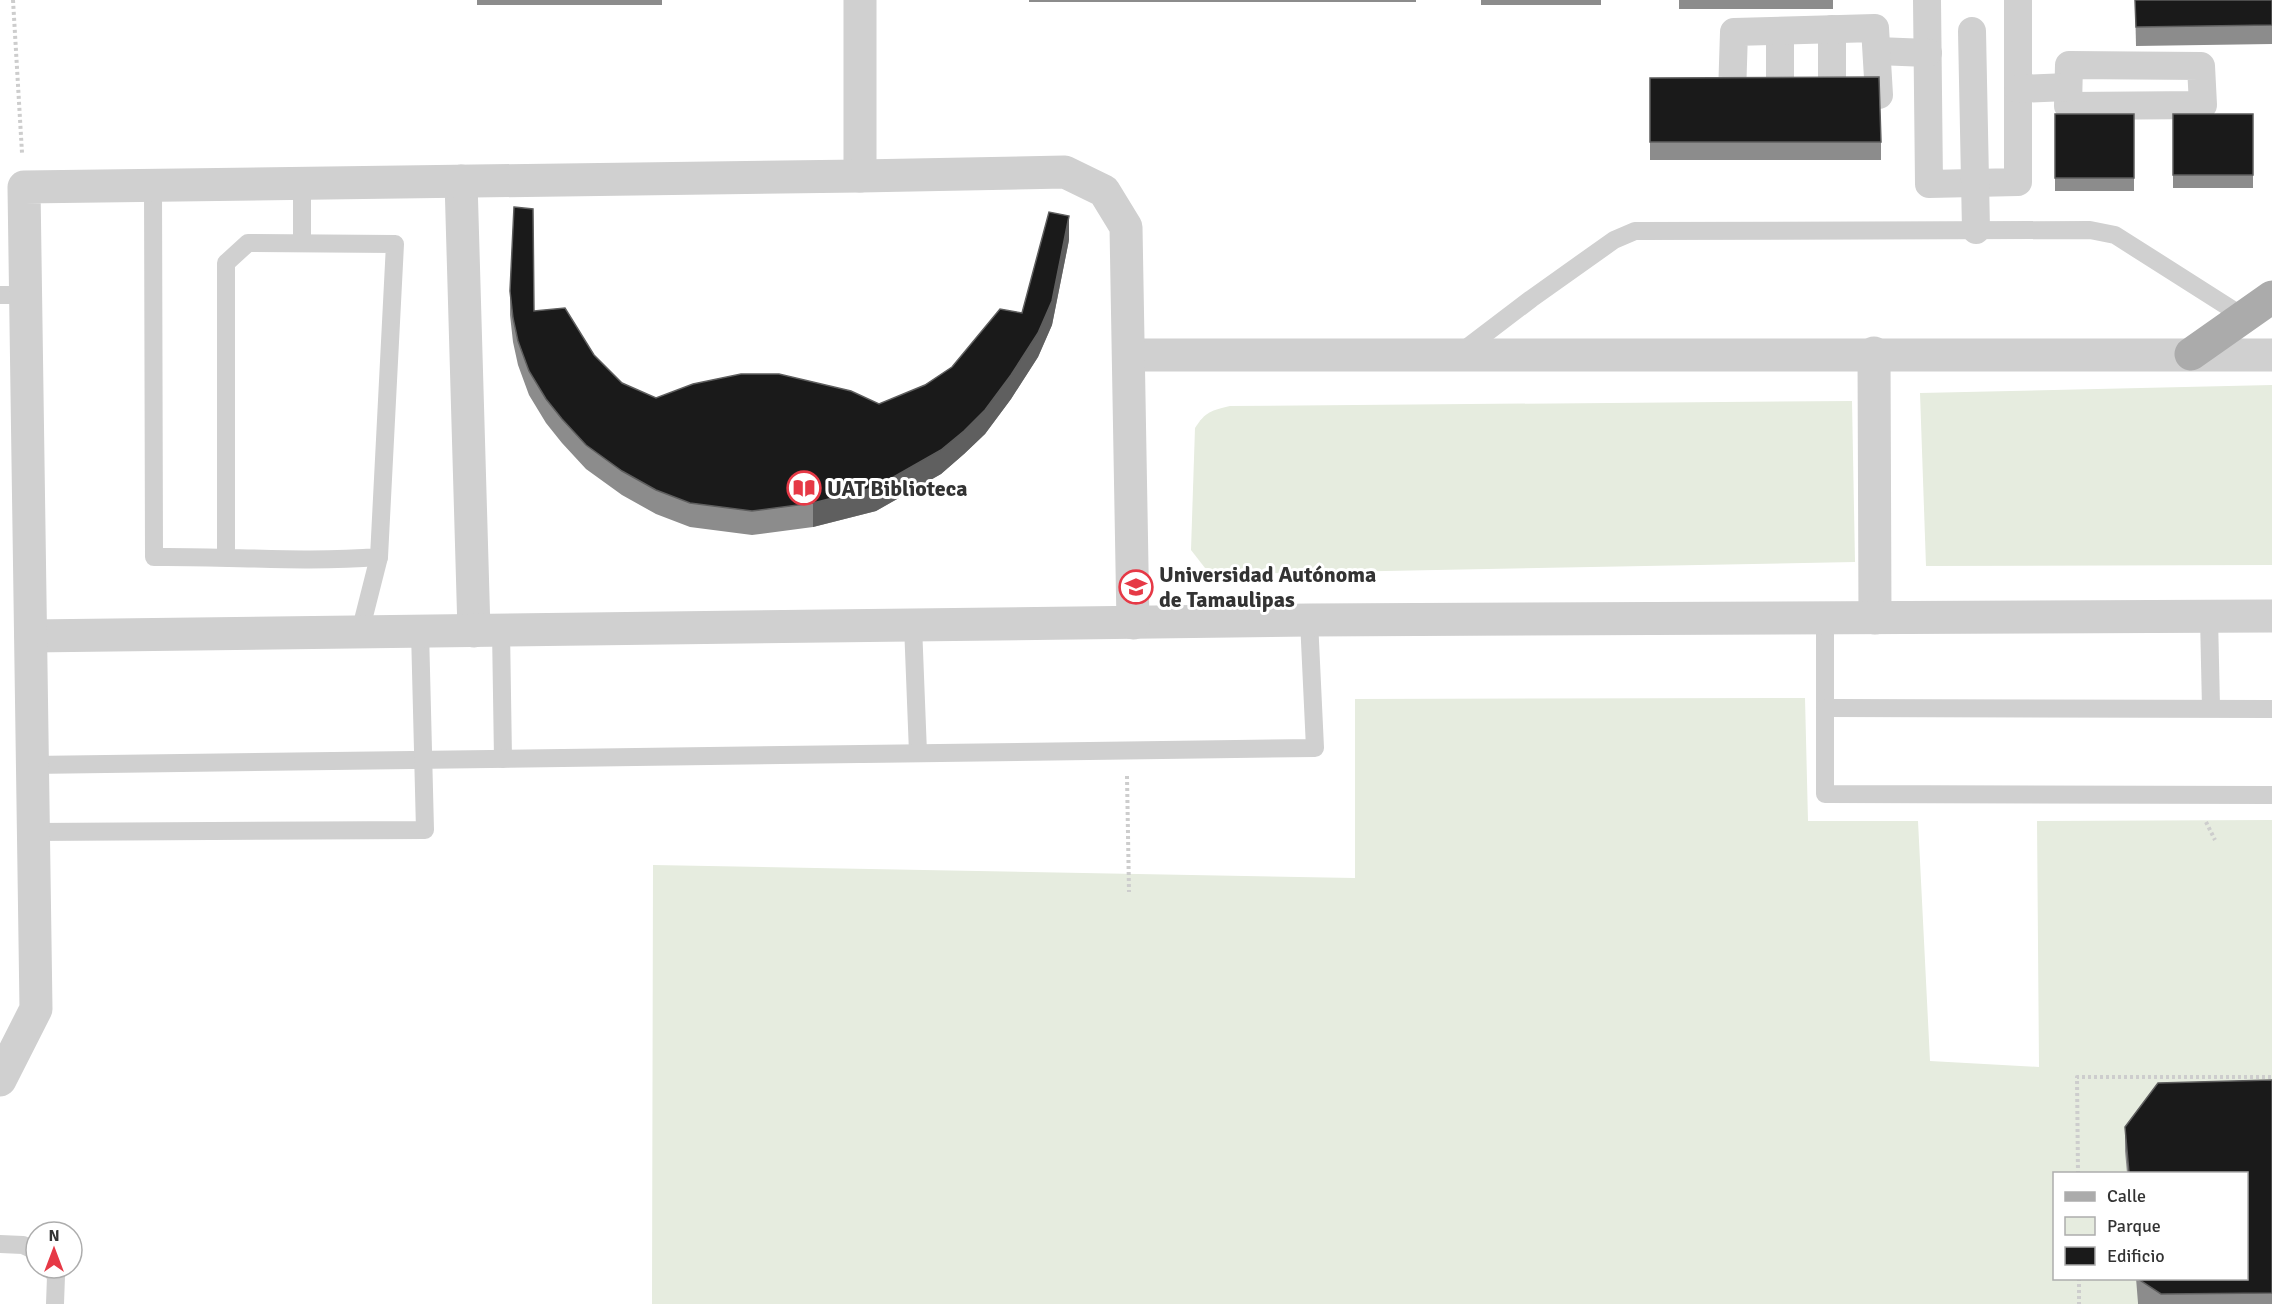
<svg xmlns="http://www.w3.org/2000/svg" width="2272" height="1304" font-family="Signika,sans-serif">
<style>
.green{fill:#e6ecdf;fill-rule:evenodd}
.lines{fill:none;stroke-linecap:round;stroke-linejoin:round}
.path{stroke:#cdcdcd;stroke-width:4;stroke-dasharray:3 3;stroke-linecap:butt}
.service{stroke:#d0d0d0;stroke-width:18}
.pedestrian{stroke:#d0d0d0;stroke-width:28}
.minor{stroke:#d0d0d0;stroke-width:33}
.primary{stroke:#ababab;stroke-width:33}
.wall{fill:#8c8c8c}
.shaded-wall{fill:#5f5f5f}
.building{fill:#1a1a1a;stroke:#5f5f5f;stroke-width:1.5}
.labels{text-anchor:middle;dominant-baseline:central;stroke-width:6;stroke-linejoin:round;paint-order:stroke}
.poi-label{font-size:22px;font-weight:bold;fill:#333;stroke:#fff;text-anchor:start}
</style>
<rect width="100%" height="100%" fill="#fff"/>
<g class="green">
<polygon points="2272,385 2272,565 1926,566 1920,393"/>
<path d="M1852,401L1855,562L1226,574L1205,568L1191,550L1195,428C1205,412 1212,410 1230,406Z"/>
<path d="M1805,698L1808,821H1918L1930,1061L2039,1067L2037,821L2272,820V1304H652L653,865L1355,878V699ZM2054,1174H2246V1278H2054Z"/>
</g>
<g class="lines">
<g class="path">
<polyline points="13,0 22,153"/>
<polyline points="1127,776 1129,892"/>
<polyline points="2206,822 2215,840"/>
<polyline points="2078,1174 2077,1077 2272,1077"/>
<polyline points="2079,1278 2079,1304"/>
</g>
<g class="service">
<polyline points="302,183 302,243"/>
<path d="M153,185L154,557C229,556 304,563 379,557L395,244L248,243L226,263V556"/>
<polyline points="0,295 26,295"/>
<polyline points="1460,353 1531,299 1614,240 1635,231 2090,230 2115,235 2244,317"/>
<polyline points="2209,617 2211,708"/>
<polyline points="1825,618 1825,794 2272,795"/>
<polyline points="913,625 918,753"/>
<polyline points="501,630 503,759"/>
<polyline points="360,632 379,557"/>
<polyline points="1825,708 2272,709"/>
<polyline points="31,765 1315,748 1309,620"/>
<polyline points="32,832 425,830 420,631"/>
<polyline points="0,1244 23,1245 36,1251"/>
<polyline points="50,1268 56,1276 55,1304"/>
</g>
<g class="pedestrian">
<polyline points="1927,0 1929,184 2018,182 2018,0"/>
<polyline points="1832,29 1832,95"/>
<polyline points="1780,31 1780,95"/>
<polyline points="1972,31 1976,230"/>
<polyline points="1877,51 1928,53"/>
<polygon points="2069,65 2201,66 2203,105 2068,106"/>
<polyline points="2018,89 2068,87"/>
<polyline points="1732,95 1734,32 1875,28 1879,95"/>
</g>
<g class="minor">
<polyline points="860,0 860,176"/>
<polyline points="461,181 474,631"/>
<polyline points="1874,353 1875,618"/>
<polyline points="1129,355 2272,355"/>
<polyline points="31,636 1309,620 2272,616"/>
<polyline points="0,1080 36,1009 24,187 860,176 1065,172 1104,191 1126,227 1133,623"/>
</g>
<polyline class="primary" points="2191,354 2272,297"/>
</g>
<g class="wall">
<rect x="477" y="0" width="185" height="5"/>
<rect x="1029" y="0" width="387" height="2"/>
<rect x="1481" y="0" width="120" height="5"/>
<rect x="1679" y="0" width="154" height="9"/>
<polygon points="2135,0 2272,0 2272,44 2136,46"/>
<polygon points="1650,78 1881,142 1881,160 1650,160"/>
<rect x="2055" y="114" width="79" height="77"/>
<rect x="2173" y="114" width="80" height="74"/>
<polygon points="1069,240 1052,325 1038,357 1011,399 985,434 964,454 941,474 876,511 813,527 752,535 690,527 656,514 622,495 586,469 562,443 546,423 529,395 518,365 513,342 510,315 510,291 534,311 594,355 622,383 656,398 879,404 925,385 952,367 1022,313"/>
<polygon points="2272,1080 2272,1304 2138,1304 2138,1303 2136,1278 2247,1278 2247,1173 2127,1173 2125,1151 2125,1127"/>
</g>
<polygon class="shaded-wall" points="1069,216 1069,240 1052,325 1038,357 1011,399 985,434 964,454 941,474 876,511 813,527 813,503 1011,375"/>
<g class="building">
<polygon points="2135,0 2272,0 2272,25 2136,27"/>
<polygon points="1879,77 1881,142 1650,142 1650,78"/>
<rect x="2055" y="114" width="79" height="64"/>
<rect x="2173" y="114" width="80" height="61"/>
<polygon points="514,207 533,209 534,311 565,308 594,355 622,383 656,398 693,384 741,374 779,374 851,391 879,404 925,385 952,367 1000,309 1022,313 1049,212 1069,216 1052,301 1038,333 1011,375 985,410 964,431 941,450 876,487 813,503 752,511 690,503 656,490 622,471 586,445 562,419 546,399 529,371 518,341 513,318 510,291"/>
<polygon points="2272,1080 2272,1293 2161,1294 2138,1279 2137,1278 2247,1278 2247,1173 2129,1173 2125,1127 2158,1083"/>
</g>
<defs>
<symbol id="library-ring" viewBox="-11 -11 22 22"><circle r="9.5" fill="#fff" stroke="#e63946" stroke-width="1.5"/><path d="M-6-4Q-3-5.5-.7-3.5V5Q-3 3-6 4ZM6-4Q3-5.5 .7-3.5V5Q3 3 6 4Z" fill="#e63946"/></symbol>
<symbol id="university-ring" viewBox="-11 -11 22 22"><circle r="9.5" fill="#fff" stroke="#e63946" stroke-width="1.5"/><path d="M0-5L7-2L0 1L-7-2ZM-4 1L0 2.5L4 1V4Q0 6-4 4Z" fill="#e63946"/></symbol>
</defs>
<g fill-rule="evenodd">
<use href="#library-ring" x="785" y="469" width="38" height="38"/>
<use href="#university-ring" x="1117" y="568" width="38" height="38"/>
</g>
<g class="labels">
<g class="poi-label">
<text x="827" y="488">UAT Biblioteca</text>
<text x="1159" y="574">Universidad Autónoma<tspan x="1159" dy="25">de Tamaulipas</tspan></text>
</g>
</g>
<rect x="2053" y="1172" width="195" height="108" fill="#ffffff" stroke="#adadad" stroke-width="1.5"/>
<rect x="2065" y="1192" width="30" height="9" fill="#ababab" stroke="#adadad" stroke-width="1.5"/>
<text x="2107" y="1202" font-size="18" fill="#333333">Calle</text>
<rect x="2065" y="1217" width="30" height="18" fill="#e6ecdf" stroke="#adadad" stroke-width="1.5"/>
<text x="2107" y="1232" font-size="18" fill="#333333">Parque</text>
<rect x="2065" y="1247" width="30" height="18" fill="#1a1a1a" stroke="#adadad" stroke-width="1.5"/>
<text x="2107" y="1262" font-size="18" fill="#333333">Edificio</text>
<g transform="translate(54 1250)"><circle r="28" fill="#ffffff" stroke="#adadad" stroke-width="1.5"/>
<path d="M0-4.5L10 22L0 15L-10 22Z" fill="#e63946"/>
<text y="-9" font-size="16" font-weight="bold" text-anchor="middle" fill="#333333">N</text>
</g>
</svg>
